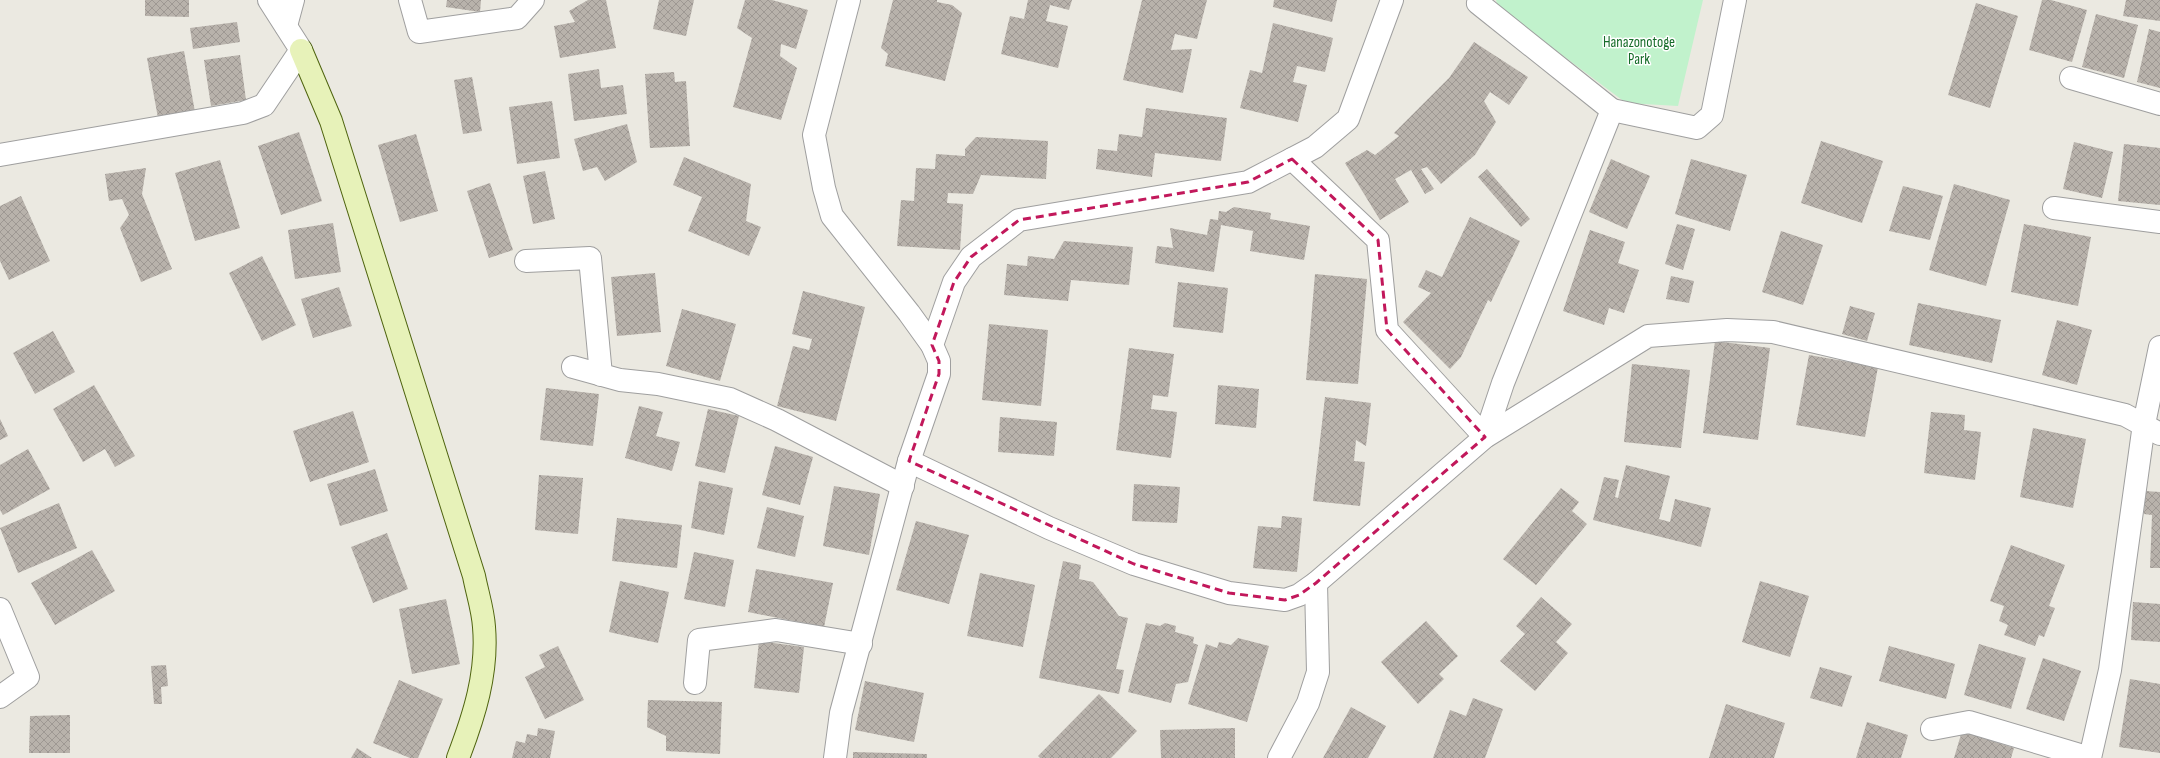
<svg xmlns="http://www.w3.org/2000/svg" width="2160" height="758" font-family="'Sofia Sans Condensed',sans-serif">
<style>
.park{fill:#c1f2cc}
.building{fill:url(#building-cross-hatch)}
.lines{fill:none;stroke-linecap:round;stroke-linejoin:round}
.street-casing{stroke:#9f9f9f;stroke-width:24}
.secondary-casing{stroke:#4f640f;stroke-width:24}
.street{stroke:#fff;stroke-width:22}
.secondary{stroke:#e7f2b9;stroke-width:22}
.marked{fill:none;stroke:#c2185b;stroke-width:3;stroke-dasharray:8 5;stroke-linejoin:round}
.labels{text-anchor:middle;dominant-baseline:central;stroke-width:3;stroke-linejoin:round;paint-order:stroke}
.park-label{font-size:15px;fill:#166c29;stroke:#fff}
</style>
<defs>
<pattern id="building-cross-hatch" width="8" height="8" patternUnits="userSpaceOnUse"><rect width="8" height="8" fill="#b8b2ab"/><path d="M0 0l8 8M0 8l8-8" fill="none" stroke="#9e9893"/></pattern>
</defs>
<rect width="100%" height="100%" fill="#ebe9e1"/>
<polygon class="park" points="1496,0 1703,0 1678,106 1626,103 1498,7"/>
<g class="building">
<polygon points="145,0 189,0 189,17 145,16"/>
<polygon points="447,0 481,0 480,12 446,7"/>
<polygon points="588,0 606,0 616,48 560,58 554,26 575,22 569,11"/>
<polygon points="659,0 694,0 686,36 653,29"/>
<polygon points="745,0 772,0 808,10 796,49 781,44 780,56 797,68 781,120 733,107 752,38 737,28"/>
<polygon points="893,0 937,0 937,2 952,5 962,13 945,81 885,66 888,54 881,48"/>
<polygon points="1028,0 1072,0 1069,10 1050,5 1046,21 1068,26 1058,68 1001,54 1010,16 1024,19"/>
<polygon points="1142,0 1207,0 1197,39 1175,34 1171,50 1192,49 1183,93 1123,80"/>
<polygon points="1274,0 1337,0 1332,22 1273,7"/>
<polygon points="2042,0 2051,0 2087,10 2072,62 2029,50"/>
<polygon points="2126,0 2160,0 2160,21 2123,16"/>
<polygon points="1976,3 2018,16 1990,108 1948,95"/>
<polygon points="2096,14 2138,25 2124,78 2082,67"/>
<polygon points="237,22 240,42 193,49 190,28"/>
<polygon points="1273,23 1333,38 1325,72 1297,66 1293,82 1307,85 1298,122 1240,108 1250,70 1262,73"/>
<polygon points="2149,29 2160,32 2160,88 2137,82"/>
<polygon points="1474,42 1528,77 1509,105 1490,92 1484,101 1496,122 1475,155 1441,184 1427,167 1421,169 1434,189 1425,194 1411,170 1395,179 1409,202 1380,220 1345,163 1367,150 1375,155 1399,136 1394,133 1449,78"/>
<polygon points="184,51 195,112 158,118 147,58"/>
<polygon points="240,55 246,100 211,106 204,60"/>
<polygon points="599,69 601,88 623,85 627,114 574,121 568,74"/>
<polygon points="674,72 675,82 686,81 690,146 650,148 645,74"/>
<polygon points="472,77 482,131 463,134 454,80"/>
<polygon points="552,101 560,158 517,164 509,107"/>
<polygon points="1146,108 1227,118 1221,161 1155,153 1152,177 1096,169 1098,149 1117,151 1119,134 1142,137"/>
<polygon points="627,124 637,162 605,181 597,167 583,171 574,139"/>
<polygon points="299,132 322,201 281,215 258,146"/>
<polygon points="416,134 438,211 400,222 378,145"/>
<polygon points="976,137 1048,141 1046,179 981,175 973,194 948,193 947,203 963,204 960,250 897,246 901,200 914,201 916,168 935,169 936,154 965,156 965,149"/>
<polygon points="1821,141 1883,161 1862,223 1801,203"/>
<polygon points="2074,142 2113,152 2102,198 2063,189"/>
<polygon points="2124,144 2160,148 2160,205 2118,201"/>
<polygon points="684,157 751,184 746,221 761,227 749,256 688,231 702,197 673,185"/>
<polygon points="1611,159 1650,176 1627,229 1589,212"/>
<polygon points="1691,159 1747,175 1730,231 1675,214"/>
<polygon points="220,160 240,228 195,241 175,173"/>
<polygon points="146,168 142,194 172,269 141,282 120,228 129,215 122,199 109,201 105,174"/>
<polygon points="1487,169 1530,219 1521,227 1478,177"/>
<polygon points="545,171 555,219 533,224 523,176"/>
<polygon points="490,183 513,250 489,258 467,191"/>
<polygon points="1954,184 2010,200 1986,286 1929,270"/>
<polygon points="1903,186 1943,196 1930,240 1889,231"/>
<polygon points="21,196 50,261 9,280 0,261 0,206"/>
<polygon points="1234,207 1271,213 1270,219 1310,226 1304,260 1250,251 1253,231 1221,225 1214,272 1155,263 1157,246 1173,248 1170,228 1207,235 1210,219 1218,220 1219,211 1226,212"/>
<polygon points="1470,217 1520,241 1491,302 1488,300 1461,357 1450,369 1403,322 1431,293 1418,287 1426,270 1442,277"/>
<polygon points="333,223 341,272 295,279 288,230"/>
<polygon points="1677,224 1695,229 1683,270 1665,264"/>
<polygon points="2024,224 2091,237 2078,306 2011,292"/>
<polygon points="1590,230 1625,242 1618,263 1639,270 1624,313 1609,308 1604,325 1563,311"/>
<polygon points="1781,231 1823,245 1803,305 1762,292"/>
<polygon points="1064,241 1133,247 1129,285 1071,280 1068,301 1004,295 1007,264 1027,266 1028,256 1054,259"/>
<polygon points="262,256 296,325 262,341 229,273"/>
<polygon points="655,273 661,332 617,336 611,277"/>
<polygon points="1315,274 1367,279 1358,384 1306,380"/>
<polygon points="1671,276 1694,281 1689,303 1666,299"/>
<polygon points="1178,282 1228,288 1223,333 1173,327"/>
<polygon points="339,287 352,326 313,338 301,299"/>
<polygon points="803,291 865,307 836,421 777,406 793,346 809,350 812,339 792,334"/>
<polygon points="1918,303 2001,320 1992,363 1909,345"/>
<polygon points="1850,306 1875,313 1867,341 1842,334"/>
<polygon points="682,309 736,324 720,381 666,366"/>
<polygon points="2057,320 2092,330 2077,385 2042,375"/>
<polygon points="989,324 1048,330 1041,406 982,400"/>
<polygon points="53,331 75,372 35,394 13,353"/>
<polygon points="1715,341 1770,348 1758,440 1703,433"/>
<polygon points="1129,348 1174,354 1168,397 1153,395 1151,409 1177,412 1171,458 1116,450"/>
<polygon points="1809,355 1878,367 1865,437 1796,425"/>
<polygon points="1632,364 1690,370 1681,448 1624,442"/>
<polygon points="94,385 135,456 115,467 105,449 83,462 53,409"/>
<polygon points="1218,385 1259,389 1256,428 1215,424"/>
<polygon points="546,388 599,394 593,446 540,440"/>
<polygon points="1325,397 1371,403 1366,446 1356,440 1354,461 1365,462 1360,506 1313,501"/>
<polygon points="639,406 663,412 656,436 680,442 672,471 625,458"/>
<polygon points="708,409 739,416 725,473 695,466"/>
<polygon points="353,411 369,462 310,482 293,431"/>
<polygon points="1931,412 1965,415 1964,430 1981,432 1975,480 1924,473"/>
<polygon points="1000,417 1057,422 1054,456 998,452"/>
<polygon points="0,419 8,436 0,440"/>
<polygon points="2033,428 2086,439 2073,508 2020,497"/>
<polygon points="775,446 813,457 800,505 762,495"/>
<polygon points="28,449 50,489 3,515 0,510 0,465"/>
<polygon points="1626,465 1670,476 1659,519 1670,522 1675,499 1711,508 1701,547 1593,520 1604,477 1619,480 1615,497 1618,498"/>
<polygon points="375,469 388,511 340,526 327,484"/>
<polygon points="539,475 583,478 578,534 535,530"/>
<polygon points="699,481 733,488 724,535 691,528"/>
<polygon points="1134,484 1180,487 1177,523 1132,521"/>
<polygon points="834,486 880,494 869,555 823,546"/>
<polygon points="1561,488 1579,502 1572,511 1587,524 1536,585 1503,559"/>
<polygon points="2145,491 2160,492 2160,568 2150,568 2152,515 2144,514"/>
<polygon points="59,503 77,548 18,573 0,528"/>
<polygon points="767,507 804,516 795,557 757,548"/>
<polygon points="1282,516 1302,518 1297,572 1253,568 1258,526 1281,528"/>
<polygon points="617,518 682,525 677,568 612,561"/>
<polygon points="916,521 969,535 949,604 896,590"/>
<polygon points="387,533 408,589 373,603 351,547"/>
<polygon points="2011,545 2065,565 2049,606 2055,608 2044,637 2039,635 2035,646 2004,635 2008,625 1999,621 2004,606 1990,601"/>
<polygon points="92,550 115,591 55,625 31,583"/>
<polygon points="694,552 734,560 725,607 684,599"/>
<polygon points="1063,561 1081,565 1079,579 1093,582 1119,616 1128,618 1116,669 1124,670 1119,694 1039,678"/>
<polygon points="756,569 833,583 824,627 748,612"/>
<polygon points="980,573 1035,585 1023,647 967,636"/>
<polygon points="620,581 669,592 658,643 609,632"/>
<polygon points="1760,581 1809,596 1790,657 1742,642"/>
<polygon points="1541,597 1572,624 1556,642 1568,653 1535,691 1500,661 1525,634 1516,626"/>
<polygon points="446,599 460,664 412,674 399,609"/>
<polygon points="2133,602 2160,604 2160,642 2131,640"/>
<polygon points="1426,621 1458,656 1439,674 1444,679 1418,704 1381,662"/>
<polygon points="1146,623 1160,626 1165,623 1176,626 1175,632 1194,637 1193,643 1198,645 1188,682 1176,684 1171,703 1128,692"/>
<polygon points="1238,638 1269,646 1247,722 1188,704 1206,644 1217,648 1219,642 1231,645"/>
<polygon points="759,641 804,647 799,693 754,688"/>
<polygon points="1979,644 2026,658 2011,709 1964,695"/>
<polygon points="558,646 584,700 545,719 525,677 545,667 539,655"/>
<polygon points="1889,646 1955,664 1946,699 1879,681"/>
<polygon points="2043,658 2081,671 2064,721 2026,709"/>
<polygon points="166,665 168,686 161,687 162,704 154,704 151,666"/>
<polygon points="1820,667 1852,676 1842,707 1810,698"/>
<polygon points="2130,679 2160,684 2160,753 2119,747"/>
<polygon points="399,680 443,699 418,758 410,758 373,743"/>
<polygon points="865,681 924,693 914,742 855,730"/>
<polygon points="1099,694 1137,731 1111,758 1040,758 1038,756"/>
<polygon points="1473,698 1503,709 1485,758 1433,758 1450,710 1466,716"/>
<polygon points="648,700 722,702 720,754 666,751 666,736 647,727"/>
<polygon points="1726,704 1785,723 1774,758 1709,758"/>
<polygon points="1351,707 1386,726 1368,758 1323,758"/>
<polygon points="70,715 70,753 29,753 30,716"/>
<polygon points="1867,722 1908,735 1901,758 1856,758"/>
<polygon points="538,728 555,731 550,758 512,758 516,741 525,743 527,734 537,736"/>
<polygon points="1235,728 1235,758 1161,758 1160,730"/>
<polygon points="1962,731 2014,748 2011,758 1954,758"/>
<polygon points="357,748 372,758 351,758"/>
<polygon points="853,752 927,754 927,758 853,758"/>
</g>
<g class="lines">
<defs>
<g id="street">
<polyline points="410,0 419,32 517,18 533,0"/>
<polyline points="286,26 293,0"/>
<polyline points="2071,78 2160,104"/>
<polyline points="1612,110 1697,128 1712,115 1735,0"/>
<polyline points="0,155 243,113 264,105 301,50 269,0"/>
<polyline points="1292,159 1378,240 1387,330 1485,437 1503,383 1612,110 1478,3 1479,0"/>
<polyline points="2054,208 2160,222"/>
<polyline points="526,261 590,258 601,375"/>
<polyline points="932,345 954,282 971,257 1019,220 1248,182 1315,147 1348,119 1392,0"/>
<polyline points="573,367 620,380 658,384 730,399 777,420 903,486"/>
<polyline points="909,461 1049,528 1134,564 1229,593 1285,600 1299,595 1316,583 1485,437 1648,336 1727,330 1773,332 2125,415 2160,434"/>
<polyline points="0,609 28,677 0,697"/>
<polyline points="695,683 699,640 776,630 861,644"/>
<polyline points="1932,729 1969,722 2090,758"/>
<polyline points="835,758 841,713 909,461 939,374 939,361 932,345 909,313 832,216 824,188 814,135 849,0"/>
<polyline points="1279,758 1308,703 1318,672 1316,583"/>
<polyline points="2090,758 2110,670 2144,424 2160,347"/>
</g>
<path id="secondary" d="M301,50L331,121L474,576C477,592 483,610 484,627C488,673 474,716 458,758"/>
</defs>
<use href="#street" class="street-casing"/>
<use href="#secondary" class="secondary-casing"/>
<use href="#street" class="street"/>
<use href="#secondary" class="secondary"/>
</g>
<path class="marked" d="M1292,159L1378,240L1387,330L1485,437L1316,583L1299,595L1285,600L1229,593L1134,564L909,461L939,374V361L932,345L954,282L971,257L1019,220L1248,182Z"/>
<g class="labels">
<g class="park-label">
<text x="1639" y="42">Hanazonotoge<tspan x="1639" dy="17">Park</tspan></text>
</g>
</g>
</svg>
